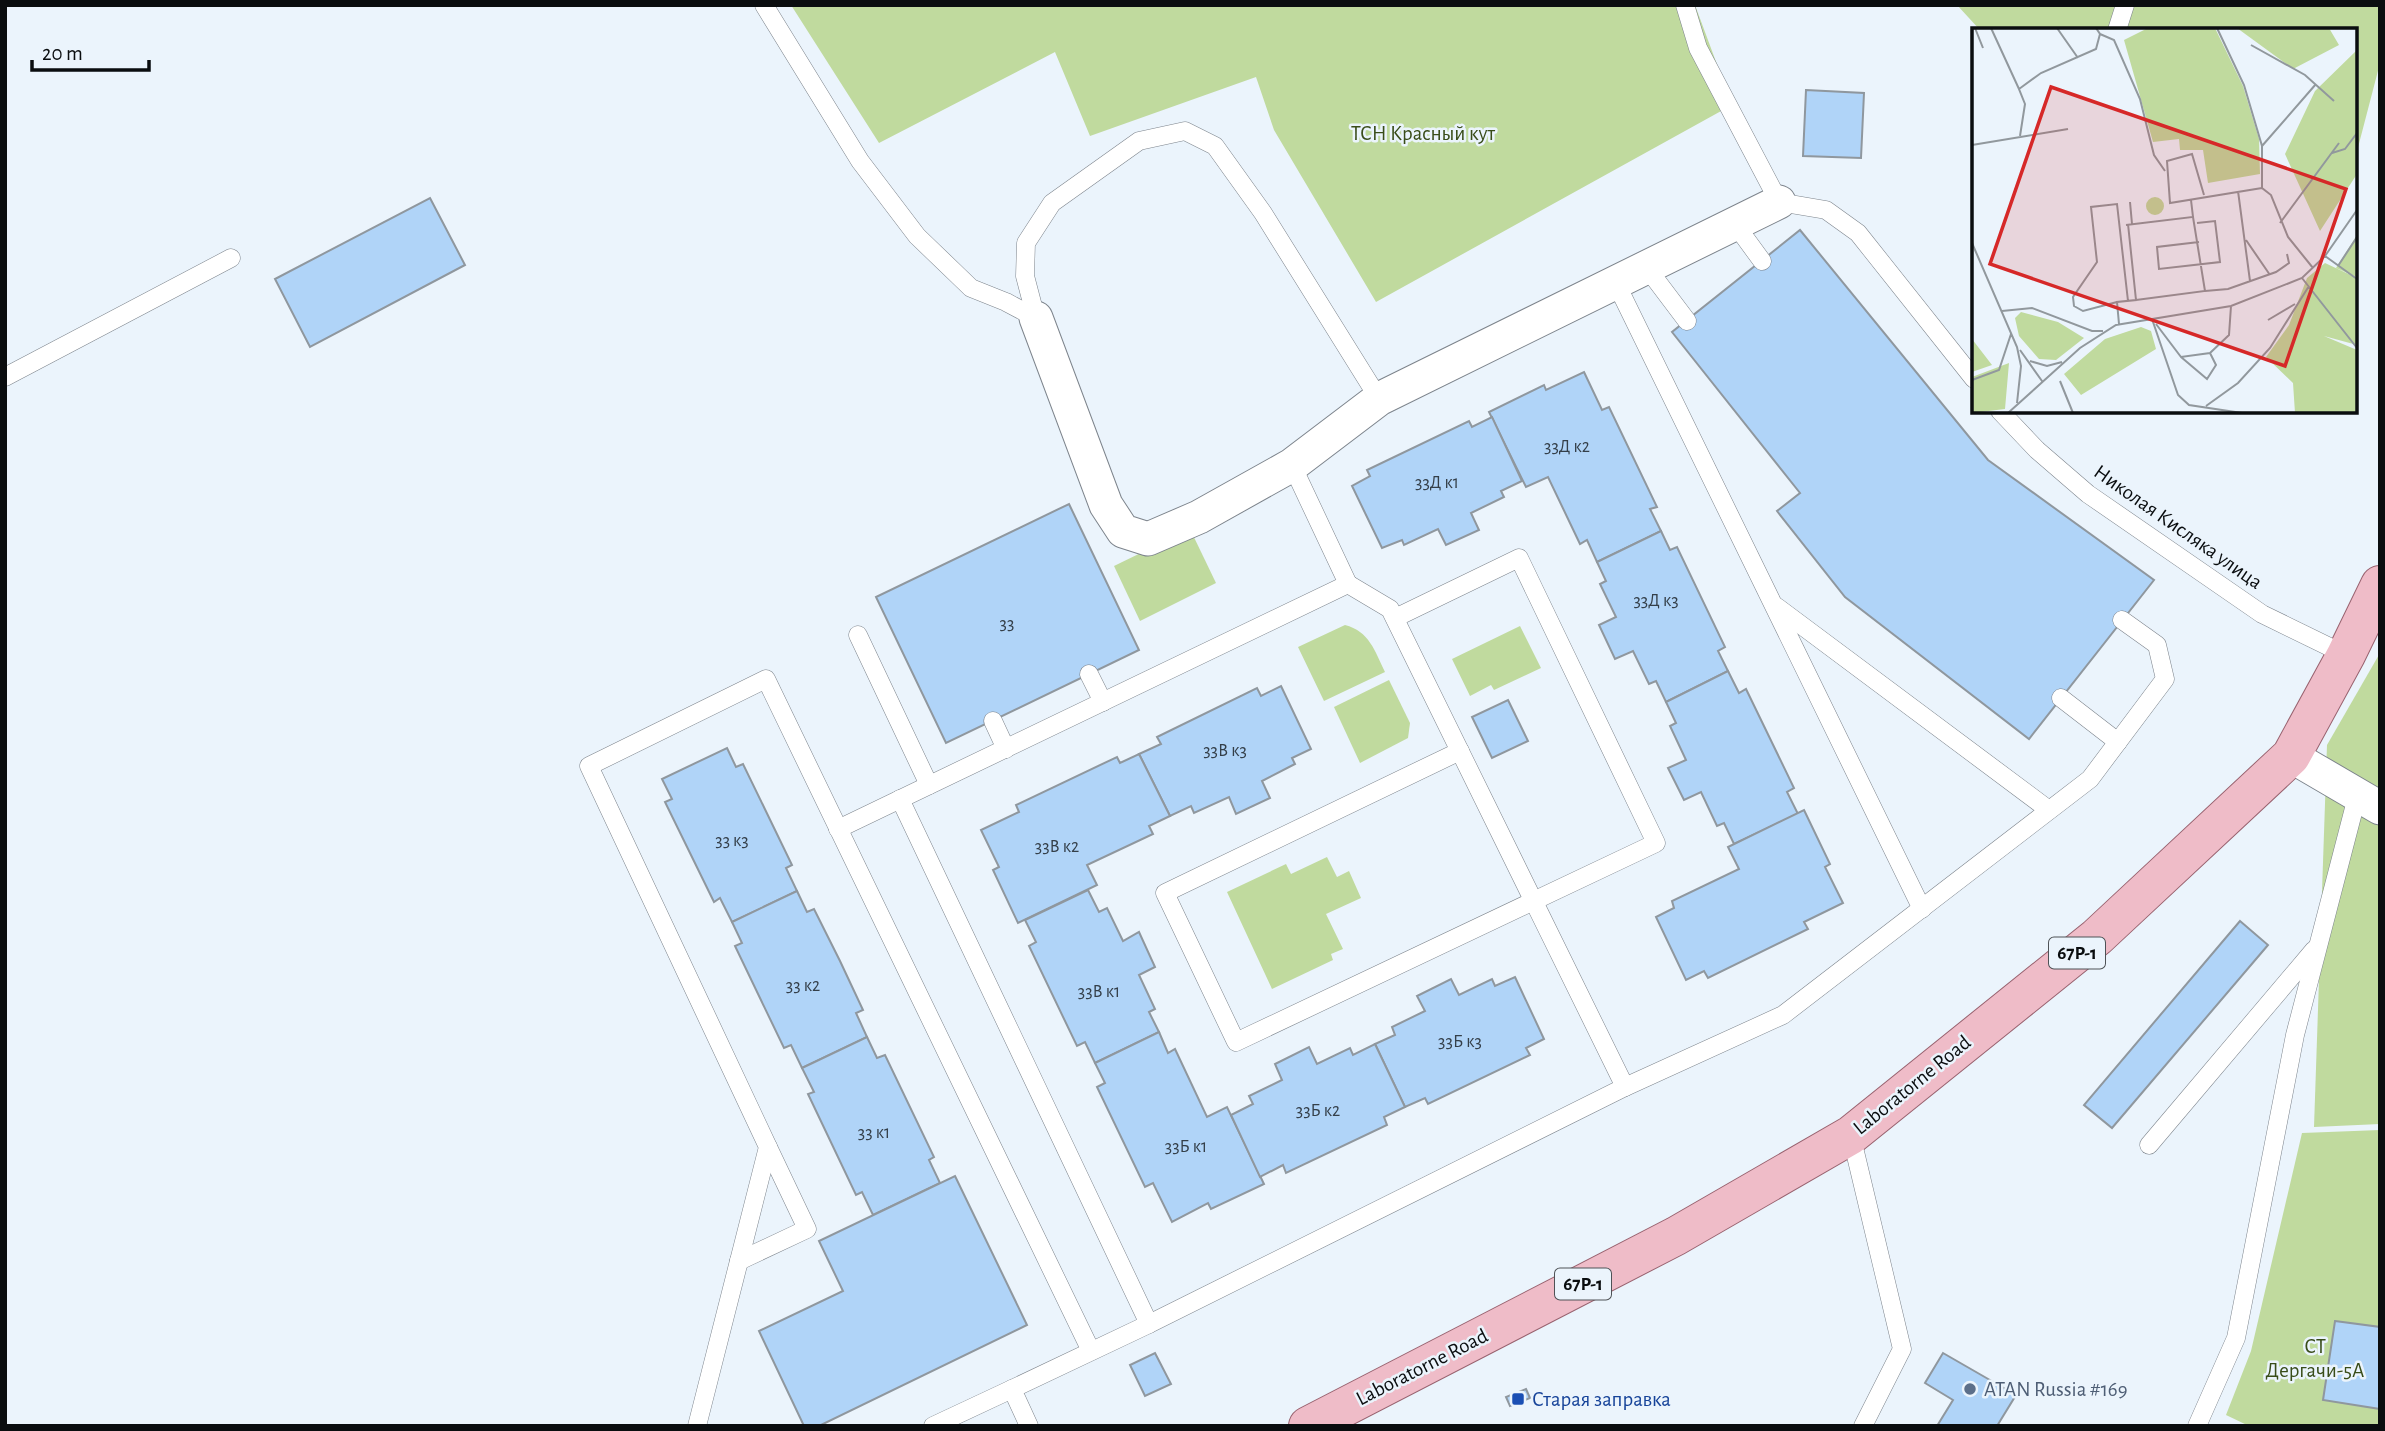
<svg xmlns="http://www.w3.org/2000/svg" width="2385" height="1431" font-family="'Alegreya Sans',sans-serif">
<style>
.green{fill:#c0da9e}
.building{fill:#b0d4f8;stroke:#8f979e;stroke-width:2}
.lines{fill:none;stroke-linecap:round;stroke-linejoin:round}
.service-casing{stroke:#7d848c;stroke-width:19}
.minor-casing{stroke:#7d848c;stroke-width:35}
.primary-casing{stroke:#98626f;stroke-width:40}
.service{stroke:#fff;stroke-width:18}
.minor{stroke:#fff;stroke-width:33}
.primary{stroke:#efbcc8;stroke-width:38}
.service-dot{fill:#5c6f8a;stroke:#ebf4fc;stroke-width:2.5}
.transit-dot{fill:#1a4fb4;stroke:#ebf4fc;stroke-width:2.5}
.labels{text-anchor:middle;dominant-baseline:central;stroke-width:5;stroke-linejoin:round;paint-order:stroke}
.number-label{font-size:18px;fill:#343f49}
.shield{fill:#ebf4fc;stroke:#4e5256;stroke-width:2}
.shield-label{font-size:19px;font-weight:bold;fill:#0a0d0f}
.park-label{font-size:21px;fill:#394d19;stroke:#ebf4fc}
.street-label{font-size:21px;fill:#0a0d0f;stroke:#ebf4fc}
.service-label{font-size:21px;fill:#4e5e75;stroke:#ebf4fc;text-anchor:start}
.transit-label{font-size:21px;fill:#164399;stroke:#ebf4fc;text-anchor:start}
.inset-road{fill:none;stroke:#91989d;stroke-width:2}
.view{fill:#d62828;fill-opacity:0.15;stroke:#d62828;stroke-width:3.5}
.inset-edge{fill:none;stroke:#0a0d0f;stroke-width:3.5}
</style>
<rect width="100%" height="100%" fill="#ebf4fc"/>
<g class="green">
<polygon points="791,5 1695,5 1732,105 1376,302 1274,130 1256,77 1090,136 1055,52 879,143"/>
<polygon points="1957,5 2380,5 2380,63 2355,159 2355,30 1980,30"/>
<polygon points="1190,529 1216,583 1140,621 1114,566"/>
<path d="M1345,625C1369,631 1375,651 1385,672L1324,701L1298,647Z"/>
<polygon points="1520,626 1541,668 1494,690 1491,685 1470,696 1452,659"/>
<polygon points="2380,653 2380,1124 2314,1127 2327,745"/>
<polygon points="1389,680 1410,723 1408,738 1360,763 1334,707"/>
<polygon points="1327,857 1337,877 1349,871 1361,898 1326,914 1343,949 1331,954 1333,960 1272,989 1227,892 1286,864 1291,874"/>
<polygon points="2380,1130 2380,1426 2249,1426 2226,1415 2251,1351 2302,1133"/>
</g>
<g class="building">
<polygon points="1806,90 1864,93 1861,158 1803,156"/>
<polygon points="430,198 465,265 310,347 275,279"/>
<polygon points="1800,230 1988,460 2154,580 2029,739 1845,597 1777,511 1800,493 1672,332"/>
<polygon points="1584,372 1602,410 1609,407 1657,507 1650,509 1661,531 1597,562 1587,540 1580,544 1548,477 1526,487 1489,412 1544,385 1546,390"/>
<polygon points="1492,417 1522,481 1501,491 1504,497 1471,513 1479,530 1446,545 1438,529 1404,545 1402,540 1382,548 1352,486 1370,476 1367,470 1469,421 1472,427"/>
<polygon points="1069,504 1139,650 946,743 876,597"/>
<polygon points="1661,531 1670,550 1677,547 1725,647 1718,651 1728,671 1666,702 1656,681 1649,684 1633,651 1615,659 1599,625 1616,617 1600,584 1606,581 1597,562"/>
<polygon points="1728,671 1739,693 1746,689 1794,788 1787,792 1798,814 1734,844 1724,823 1717,826 1701,792 1684,800 1668,768 1686,760 1670,726 1676,723 1666,702"/>
<polygon points="1281,686 1311,749 1292,758 1295,764 1262,781 1270,798 1236,814 1229,797 1194,813 1191,806 1170,816 1139,754 1161,744 1157,737 1257,688 1261,696"/>
<polygon points="1508,700 1528,741 1492,758 1472,717"/>
<polygon points="727,748 736,767 743,764 792,865 786,868 797,891 732,922 720,898 714,902 665,802 672,799 662,779"/>
<polygon points="1139,754 1170,816 1149,826 1153,834 1087,865 1097,885 1018,923 993,870 999,867 981,830 1019,812 1016,805 1117,757 1120,763"/>
<polygon points="1804,810 1830,864 1825,867 1843,903 1804,922 1808,929 1708,978 1704,971 1686,980 1656,917 1674,908 1672,901 1739,869 1728,847"/>
<polygon points="1088,890 1099,912 1107,908 1123,941 1139,932 1155,967 1139,975 1155,1009 1149,1012 1159,1032 1095,1063 1085,1042 1077,1046 1029,946 1036,942 1025,920"/>
<polygon points="797,891 807,912 814,909 840,961 863,1010 856,1013 867,1037 802,1068 791,1045 784,1048 735,946 742,943 732,922"/>
<polygon points="2240,921 2268,945 2112,1128 2084,1105"/>
<polygon points="1515,977 1544,1039 1526,1048 1530,1055 1428,1104 1425,1098 1405,1107 1375,1044 1395,1035 1392,1027 1425,1011 1417,996 1451,979 1459,995 1492,979 1495,986"/>
<polygon points="1159,1032 1168,1053 1175,1049 1207,1117 1227,1107 1264,1184 1211,1209 1208,1203 1172,1222 1153,1183 1145,1187 1097,1087 1105,1083 1095,1063"/>
<polygon points="867,1037 877,1058 885,1055 934,1157 929,1160 940,1183 873,1215 862,1192 856,1195 808,1094 814,1092 802,1068"/>
<polygon points="1375,1044 1405,1107 1384,1117 1387,1125 1286,1173 1283,1165 1260,1177 1231,1115 1253,1104 1249,1096 1282,1080 1275,1064 1309,1047 1317,1064 1350,1048 1353,1055"/>
<polygon points="955,1176 1027,1325 819,1426 804,1426 759,1331 843,1291 819,1241"/>
<polygon points="2335,1321 2380,1327 2380,1409 2323,1400"/>
<polygon points="1155,1353 1171,1384 1145,1396 1130,1365"/>
<polygon points="1943,1353 2016,1395 1997,1426 1937,1426 1953,1400 1925,1383"/>
<polygon points="1526,1389 1530,1398 1510,1406 1506,1397"/>
</g>
<g class="lines">
<defs>
<g id="service">
<polyline points="764,5 860,161 917,236 971,288 1006,302 1036,318"/>
<polyline points="1685,5 1698,48 1779,202 1826,210 1858,233 1974,379"/>
<polyline points="2117,30 2125,5"/>
<polyline points="1735,224 1762,261"/>
<polyline points="1647,268 1687,321"/>
<polyline points="1616,283 1922,909"/>
<polyline points="1036,318 1025,276 1026,243 1052,203 1139,141 1185,131 1215,146 1263,213 1379,399"/>
<polyline points="5,377 231,258"/>
<polyline points="2000,411 2037,450 2088,494 2262,614 2346,655"/>
<polyline points="1777,607 2049,810"/>
<polyline points="1395,618 1519,558 1656,843 1236,1042 1165,893 1460,751"/>
<polyline points="858,635 929,785"/>
<polyline points="1089,674 1103,702"/>
<polyline points="2061,698 2118,742"/>
<polyline points="993,721 1006,749"/>
<polyline points="900,799 1149,1324 1012,1389 1029,1426"/>
<polyline points="838,829 1348,584 1292,465"/>
<polyline points="1625,1087 1783,1015 2090,779 2165,679 2157,645 2122,620"/>
<polyline points="1851,1135 1902,1349 1863,1426"/>
<polyline points="2149,1145 2314,950"/>
<polyline points="739,1261 807,1229 768,1147"/>
<polyline points="1149,1324 1625,1087 1390,609 1348,584"/>
<polyline points="697,1426 768,1147 589,766 766,679 1091,1351"/>
<polyline points="933,1426 1012,1389"/>
<polyline points="2197,1426 2236,1338 2295,1035 2358,793"/>
</g>
<g id="minor">
<polyline points="1036,318 1106,505 1123,531 1148,539 1199,517 1292,465 1379,399 1779,202"/>
<polyline points="2291,756 2380,808"/>
</g>
<polyline id="primary" points="1308,1426 1676,1236 1851,1135 2097,937 2291,756 2346,655 2380,585"/>
</defs>
<use href="#service" class="service-casing"/>
<use href="#minor" class="minor-casing"/>
<use href="#primary" class="primary-casing"/>
<use href="#service" class="service"/>
<use href="#minor" class="minor"/>
<use href="#primary" class="primary"/>
</g>
<circle class="service-dot" cx="1970" cy="1389" r="7"/>
<rect class="transit-dot" x="1511" y="1392" width="14" height="14" rx="3.5"/>
<g class="labels">
<g class="number-label">
<text x="1567" y="447">33Д к2</text>
<text x="1437" y="483">33Д к1</text>
<text x="1656" y="601">33Д к3</text>
<text x="1007" y="624">33</text>
<text x="1225" y="751">33В к3</text>
<text x="732" y="841">33 к3</text>
<text x="1057" y="847">33В к2</text>
<text x="803" y="986">33 к2</text>
<text x="1099" y="992">33В к1</text>
<text x="1460" y="1042">33Б к3</text>
<text x="1318" y="1111">33Б к2</text>
<text x="874" y="1133">33 к1</text>
<text x="1186" y="1147">33Б к1</text>
</g>
<g class="shield">
<rect x="2049" y="937.5" width="56" height="31" rx="5"/>
<rect x="1555" y="1268.5" width="56" height="31" rx="5"/>
</g>
<g class="shield-label">
<text x="2077" y="953">67Р-1</text>
<text x="1583" y="1284">67Р-1</text>
</g>
<g class="park-label">
<text x="1423" y="133">ТСН Красный кут</text>
<text x="2315" y="1346">СТ<tspan x="2315" dy="24">Дергачи-5А</tspan></text>
</g>
<g class="street-label">
<text transform="translate(2178 527) rotate(35)">Николая Кисляка улица</text>
<text transform="translate(1912 1085) rotate(-39)">Laboratorne Road</text>
<text transform="translate(1422 1367) rotate(-27)">Laboratorne Road</text>
</g>
<g class="service-label">
<text x="1984" y="1389">ATAN Russia #169</text>
</g>
<g class="transit-label">
<text x="1532" y="1399">Старая заправка</text>
</g>
</g>
<g transform="translate(1972 28)">
<rect width="385" height="385" fill="#ebf4fc"/>
<path d="M176,0H243L271,58L287,111L288,146L236,155L231,122H208L207,111L181,114L152,12ZM265,0H357L367,17L321,41ZM385,22V146L348,203L313,126L343,63ZM174 178a9 9 0 1 1 18 0a9 9 0 1 1-18 0ZM385,207V249L364,240ZM353,235L385,250V317L352,308L385,322V385H323L321,355L294,329L317,297L335,250ZM49,284L86,294L112,310L84,332L67,331L47,308L43,290ZM169,299L179,303L184,321L109,367L92,346L133,311ZM0,311L20,337L0,344ZM37,335L33,381L0,385V349Z" fill="#c0da9e"/>
<path class="inset-road" d="M3,0L11,20M19,0L47,61M85,0L106,30M245,0L272,57L290,118V160L299,167L316,209L341,240M128,6L142,12L168,71L182,127L193,143M279,17L333,47L362,73M48,108L53,76L47,61L69,45L124,21L128,6L124,0M0,117L96,101M290,118L344,56M360,125L373,121L385,105M266,163L278,253M232,167L220,126L195,133L198,175L290,160M158,174L160,196M225,195L243,193L248,234L187,241L185,219L227,214M308,195L367,115M154,197L221,189L219,172M274,212L298,247M0,215L45,319L49,338L45,375M353,228L385,251M366,238L385,209M330,250L385,320M233,263L256,261L304,244L317,235L315,226M164,272L233,263L221,189M145,274L111,283L102,278L101,269L125,234L119,179L145,176L156,273M30,283L60,280L120,303H131M180,291L206,367L217,377L270,385M296,292L323,276M147,296L145,274L164,272L156,196M184,296L209,329L238,325L257,307L259,278M48,322L70,353M209,329L235,351L244,337L238,325M58,333L75,338L90,334M0,352L27,342L39,306M88,353L101,385M234,378L266,355L298,320L337,258M36,385L108,320L144,297L259,278L330,250L353,228L385,182"/>
<path class="view" d="M79,59L374,161L313,338L18,236Z"/>
<rect width="385" height="385" class="inset-edge"/>
</g>
<rect width="2385" height="1431" fill="none" stroke="#0a0d0f" stroke-width="14"/>
<path d="M32 60v10h117v-10" fill="none" stroke="#0a0d0f" stroke-width="3.5"/>
<text x="42" y="60" font-size="21" fill="#0a0d0f" stroke="#ebf4fc" stroke-width="5" paint-order="stroke">20 m</text>
</svg>
